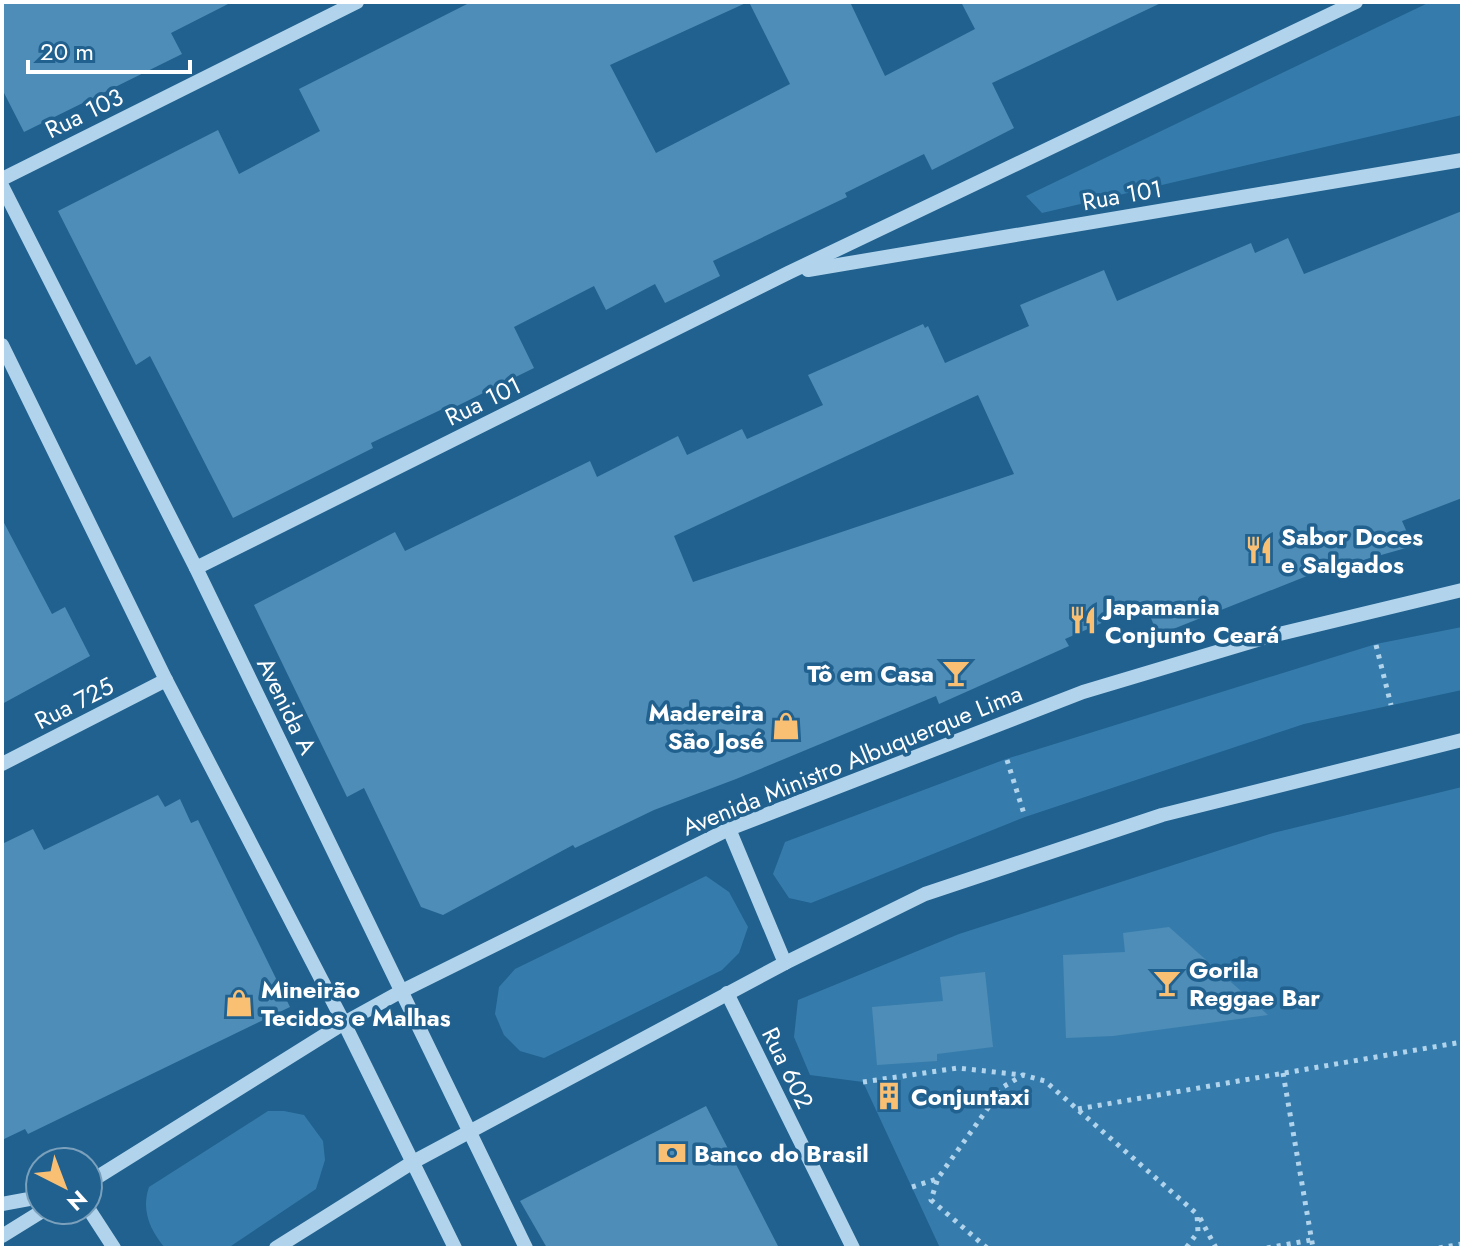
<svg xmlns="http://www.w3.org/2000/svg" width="1464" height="1250" font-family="Jost,sans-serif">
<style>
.green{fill:#357cac}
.building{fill:#4e8db8;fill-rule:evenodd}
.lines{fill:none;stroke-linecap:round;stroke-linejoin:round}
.path{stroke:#b1d4ec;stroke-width:5;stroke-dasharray:4 6;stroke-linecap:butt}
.minor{stroke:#b1d4ec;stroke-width:14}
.labels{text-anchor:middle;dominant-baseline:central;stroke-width:7;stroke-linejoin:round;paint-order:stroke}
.street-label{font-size:24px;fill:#fff;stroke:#21618f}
.poi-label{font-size:24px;font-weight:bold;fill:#fff;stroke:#21618f;text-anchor:start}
</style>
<rect width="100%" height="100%" fill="#21618f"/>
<g class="green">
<polygon points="1430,2 1462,2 1462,115 1042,213 1026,196"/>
<polygon points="1462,627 1462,690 1304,724 1025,817 811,903 789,898 773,874 785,842 1006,759 1376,644"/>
<polygon points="1462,787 1462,1248 940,1248 863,1082 810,1075 794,1037 798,1000 959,934 1273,833"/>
<polygon points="706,876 729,892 748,927 739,953 722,970 544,1058 520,1051 504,1035 495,1014 499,987 515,969"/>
<path d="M268,1111H284L304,1115L323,1141L325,1160L316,1189L228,1248H165C150,1230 141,1210 149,1187Z"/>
</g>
<g class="building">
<polygon points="2,2 232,2 171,33 182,54 24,132 2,89"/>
<polygon points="471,2 748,2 610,65 656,153 790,84 749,2 850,2 885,76 975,29 961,2 1163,2 992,83 1014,128 932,170 924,154 845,193 847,197 713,261 720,276 665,303 655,284 606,310 594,286 514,327 534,368 455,407 453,404 371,443 373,448 233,518 150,356 136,365 58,211 218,130 239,174 320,131 299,89"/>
<path d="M1462,211V498L1402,521L1413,546L1307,576L1158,635L1145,604L1065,639L1069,646L939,704L936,696L736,779L654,810L575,848L573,845L443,915L421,907L364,788L347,797L254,605L395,532L405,551L590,461L597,477L678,436L687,455L742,429L747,439L823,405L808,375L923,324L925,328L928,326L945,363L1029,326L1020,305L1104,270L1117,301L1251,243L1255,253L1288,238L1304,274ZM978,395L1014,474L693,582L674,536Z"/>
<polygon points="2,519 52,614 65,607 90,656 2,704"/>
<polygon points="158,795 165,807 180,799 191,823 198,820 290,1007 28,1134 25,1129 2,1140 2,844 33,829 44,850"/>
<polygon points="1169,927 1268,1015 1113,1036 1066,1038 1063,955 1125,952 1123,933"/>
<polygon points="985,972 993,1047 937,1054 937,1061 877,1065 872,1007 943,1001 940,977"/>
<polygon points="706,1106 779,1248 547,1248 520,1201"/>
</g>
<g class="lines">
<g class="path">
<polyline points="1376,645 1391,705"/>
<polyline points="1007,760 1025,817"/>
<polyline points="1283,1073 1313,1248"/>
<polyline points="863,1082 958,1068 1022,1075"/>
<polyline points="1078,1109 1462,1042"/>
<polyline points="912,1187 937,1179"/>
<polyline points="1200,1218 1216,1248"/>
<polyline points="987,1248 931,1200 938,1178 1003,1087 1023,1075 1045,1081 1197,1214 1198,1232 1186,1248"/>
<polyline points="1267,1248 1311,1240"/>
<polyline points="1439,1248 1462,1244"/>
</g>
<g class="minor">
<polyline points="2,179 357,2"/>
<polyline points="2,186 196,568 526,1248"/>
<polyline points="808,270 1462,160"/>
<polyline points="2,345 166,680 344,1023 455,1248"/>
<polyline points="196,568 788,273 1356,2"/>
<polyline points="2,764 166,680"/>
<polyline points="729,829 785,963"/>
<polyline points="727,993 853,1248"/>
<polyline points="88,1183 344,1023 400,992 729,829 1083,692 1267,637 1462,590"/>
<polyline points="2,1204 40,1197"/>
<polyline points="88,1208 114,1248"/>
<polyline points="2,1236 44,1210"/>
<polyline points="276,1248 413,1162 785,963 925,894 1162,815 1462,740"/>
</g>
</g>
<defs>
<symbol id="restaurant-bare" viewBox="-9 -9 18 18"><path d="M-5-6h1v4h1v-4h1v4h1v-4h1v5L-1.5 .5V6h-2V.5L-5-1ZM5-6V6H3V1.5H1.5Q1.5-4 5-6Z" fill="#f9bf73" stroke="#21618f" stroke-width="2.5" paint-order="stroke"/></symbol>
<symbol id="bar-bare" viewBox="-9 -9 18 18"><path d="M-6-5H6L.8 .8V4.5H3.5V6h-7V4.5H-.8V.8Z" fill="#f9bf73" stroke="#21618f" stroke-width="2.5" paint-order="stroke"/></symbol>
<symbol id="shop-bare" viewBox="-9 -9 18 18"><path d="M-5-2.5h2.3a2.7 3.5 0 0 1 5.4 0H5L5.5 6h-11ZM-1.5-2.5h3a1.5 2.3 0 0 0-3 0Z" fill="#f9bf73" stroke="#21618f" stroke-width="2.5" paint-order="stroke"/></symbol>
<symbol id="building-bare" viewBox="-9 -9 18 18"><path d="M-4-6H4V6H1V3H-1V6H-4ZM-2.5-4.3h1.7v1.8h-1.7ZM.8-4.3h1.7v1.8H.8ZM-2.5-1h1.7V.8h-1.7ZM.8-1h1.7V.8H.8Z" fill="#f9bf73" stroke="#21618f" stroke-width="2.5" paint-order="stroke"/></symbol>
<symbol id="bank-bare" viewBox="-9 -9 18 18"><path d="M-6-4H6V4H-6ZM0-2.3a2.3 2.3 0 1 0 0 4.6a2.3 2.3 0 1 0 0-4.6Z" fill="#f9bf73" stroke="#21618f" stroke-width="2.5" paint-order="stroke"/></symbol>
</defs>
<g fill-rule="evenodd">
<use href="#restaurant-bare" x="1239" y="530" width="40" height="40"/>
<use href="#restaurant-bare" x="1063" y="600" width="40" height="40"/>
<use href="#bar-bare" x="936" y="653" width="40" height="40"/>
<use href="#shop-bare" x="766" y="706" width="40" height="40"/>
<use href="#bar-bare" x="1147" y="963" width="40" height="40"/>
<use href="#shop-bare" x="219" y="983" width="40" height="40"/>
<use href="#building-bare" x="869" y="1076" width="40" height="40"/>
<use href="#bank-bare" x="652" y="1133" width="40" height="40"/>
</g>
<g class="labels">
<g class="street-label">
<text transform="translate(84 113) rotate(-26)">Rua 103</text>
<text transform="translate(1122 195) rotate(-10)">Rua 101</text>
<text transform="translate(483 401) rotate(-26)">Rua 101</text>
<text transform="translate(74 703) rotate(-27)">Rua 725</text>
<text transform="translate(287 706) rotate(64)">Avenida A</text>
<text transform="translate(852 760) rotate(-22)">Avenida Ministro Albuquerque Lima</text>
<text transform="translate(788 1068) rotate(64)">Rua 602</text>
</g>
<g class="poi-label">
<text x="1281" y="536">Sabor Doces<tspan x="1281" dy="28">e Salgados</tspan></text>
<text x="1105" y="606">Japamania<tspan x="1105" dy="28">Conjunto Ceará</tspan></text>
<text x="934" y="673" text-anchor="end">Tô em Casa</text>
<text x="764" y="712" text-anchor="end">Madereira<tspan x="764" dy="28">São José</tspan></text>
<text x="1189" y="969">Gorila<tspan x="1189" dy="28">Reggae Bar</tspan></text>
<text x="261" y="989">Mineirão<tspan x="261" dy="28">Tecidos e Malhas</tspan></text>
<text x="911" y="1096">Conjuntaxi</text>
<text x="694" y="1153">Banco do Brasil</text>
</g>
</g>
<rect width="1464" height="1250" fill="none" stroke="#ffffff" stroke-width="8"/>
<g transform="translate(64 1186) rotate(138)"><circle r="38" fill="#21618f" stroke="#7aa0bc" stroke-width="2"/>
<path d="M0-6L14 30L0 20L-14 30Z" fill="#f9bf73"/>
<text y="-12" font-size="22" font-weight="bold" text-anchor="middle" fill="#ffffff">N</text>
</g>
<path d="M28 60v12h162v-12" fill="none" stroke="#ffffff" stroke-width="4"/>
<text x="40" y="60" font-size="24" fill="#ffffff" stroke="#21618f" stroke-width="6" paint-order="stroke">20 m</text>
</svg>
